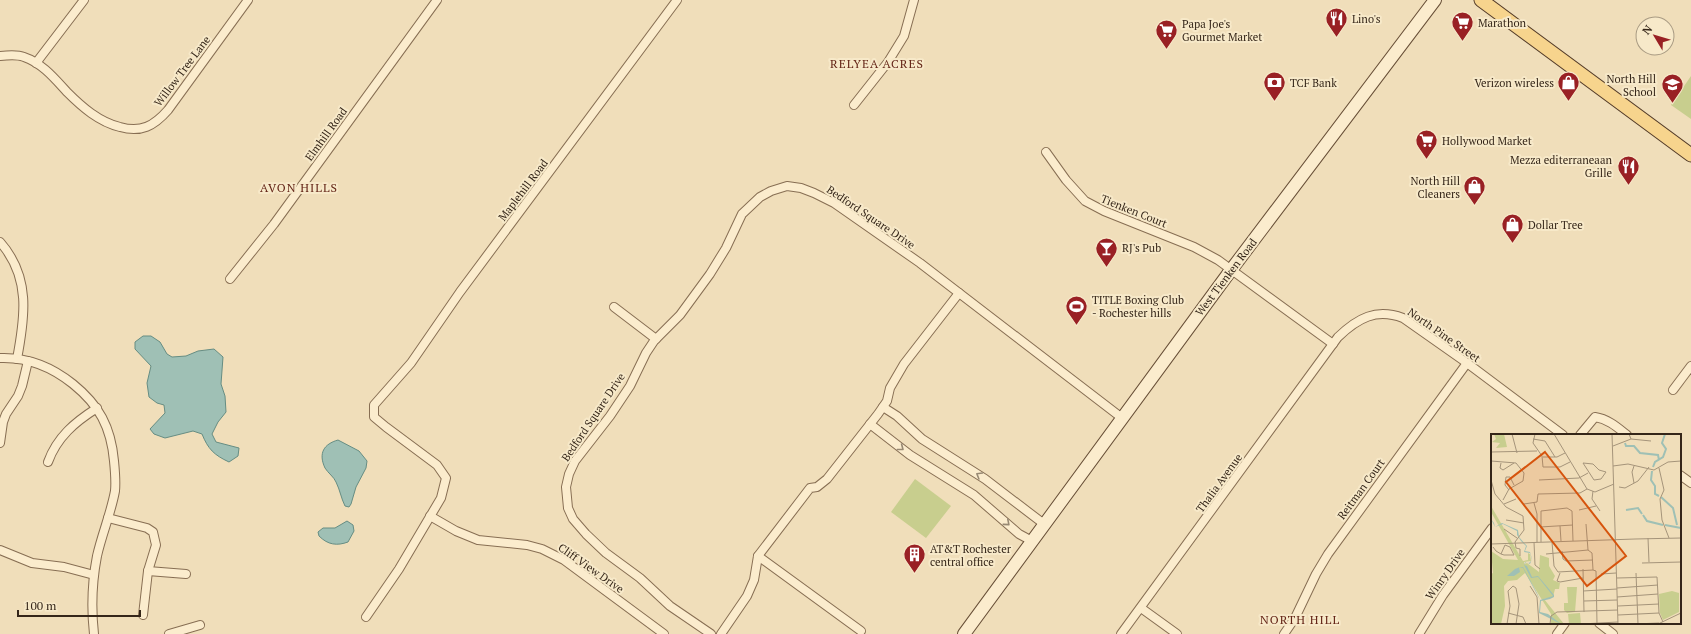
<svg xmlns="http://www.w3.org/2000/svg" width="1691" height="634" font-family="'PT Serif',serif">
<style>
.green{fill:#c8ce8e}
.water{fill:#9fc0b5;stroke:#668d83}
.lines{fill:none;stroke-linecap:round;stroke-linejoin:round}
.street-casing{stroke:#876e53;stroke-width:10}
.secondary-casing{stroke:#684f37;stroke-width:14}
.primary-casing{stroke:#543c29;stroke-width:15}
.street{stroke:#fbeccd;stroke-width:8}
.secondary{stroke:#fbeccd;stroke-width:12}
.primary{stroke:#f7d48d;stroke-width:13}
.oneway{stroke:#988973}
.labels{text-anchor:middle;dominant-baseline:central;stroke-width:4;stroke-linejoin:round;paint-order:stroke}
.poi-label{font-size:11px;fill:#352619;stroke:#f7e9c9;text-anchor:start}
.street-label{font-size:11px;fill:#352619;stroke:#f7e9c9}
.neighbourhood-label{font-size:12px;letter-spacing:1px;fill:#642517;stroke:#f7e9c9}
.inset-river{fill:none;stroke:#9fc0b5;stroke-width:2}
.inset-road{fill:none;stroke:#a5947a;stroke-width:1}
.view{fill:#d6540d;fill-opacity:0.15;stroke:#d6540d;stroke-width:2}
.inset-edge{fill:none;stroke:#352619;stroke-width:2}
</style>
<rect width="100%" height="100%" fill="#f0deba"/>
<g class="green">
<polygon points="1691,76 1691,119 1671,105"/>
<polygon points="915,479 951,506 926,538 891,512"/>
</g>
<g class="water">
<path d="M143,336H151L160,342L167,354L172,357L186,356L198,351L214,349L223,357L221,384L225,396L226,412L218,422L212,434L216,442L239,448L238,456L229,462C214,455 208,449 202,434L193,431L165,438L154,434L150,429L165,413L164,405L157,403L149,397L147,383L151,366L135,349V342Z"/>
<path d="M338,440L359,451L367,461L366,468L356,487L351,504L349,507L345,506C341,498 340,490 336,482C334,477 328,473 325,468C318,453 324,444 338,440Z"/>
<path d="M347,521L353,525L354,531L348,542C337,546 328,545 319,536L318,532L323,528H335Z"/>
</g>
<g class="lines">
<defs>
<g id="street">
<path d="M0,56C8,55 17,54 24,57C42,63 55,79 67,92C82,107 99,122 120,127C141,133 154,126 168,110L248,0"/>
<polyline points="36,63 84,0"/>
<polyline points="854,105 888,62 904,36 914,0"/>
<polyline points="1046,152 1066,180 1085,201 1104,211 1194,247 1218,260 1333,344"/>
<path d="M0,242C31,277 25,317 17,359"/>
<polyline points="230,279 274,224 437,0"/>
<polyline points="614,307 656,339"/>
<path d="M0,358C27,357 52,367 73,384C99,405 111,427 114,461C115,471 116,481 115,491C111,513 102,534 97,556C92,582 91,607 94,634"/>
<polyline points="1673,390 1691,366"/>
<polyline points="883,407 897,416 922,439 985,479 1044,524"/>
<polyline points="870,424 910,455 974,495 1019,534 1032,541"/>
<path d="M1580,435L1595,417C1608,419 1617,427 1627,435"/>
<polyline points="0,443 3,422 6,414 18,396 22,386 28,361"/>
<path d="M48,462C57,437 75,422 97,408"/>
<polyline points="1680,475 1691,483"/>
<polyline points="430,516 456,531 478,540 527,545 542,549 564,560 664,634"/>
<polyline points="108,518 147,528 153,532 156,545 148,571 143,615"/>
<polyline points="0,550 32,563 64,567 94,575"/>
<polyline points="758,556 861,631"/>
<polyline points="148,571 186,574"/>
<polyline points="1141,608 1177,634"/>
<polyline points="366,617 399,569 441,498 446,478 437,465 386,427 374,417 374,405 411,363 460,292 677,0"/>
<polyline points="1599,623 1613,634"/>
<polyline points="169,634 200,625"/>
<polyline points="711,634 670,606 640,578 606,553 586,534 573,519 568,508 566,487 569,474 575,461 610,416 630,386 646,353 654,341 680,315 710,274 726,248 742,214 760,197 771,191 787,186 801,188 814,193 834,203 920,263 1122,418"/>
<polyline points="721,634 747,596 754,580 758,556 810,488 817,487 827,479 878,414 887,401 890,388 904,364 959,293"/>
<path d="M1121,634L1338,337C1358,318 1376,308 1403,318L1467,363L1563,435"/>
<polyline points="1284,634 1295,618 1316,574 1328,554 1467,363"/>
<polyline points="1419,634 1443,595 1492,528"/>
<polyline points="1557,634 1565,623"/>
</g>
<polyline id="secondary" points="964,634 1231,270 1435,0"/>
<polyline id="primary" points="1481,0 1691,155"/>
</defs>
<use href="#street" class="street-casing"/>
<use href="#secondary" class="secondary-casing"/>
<use href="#primary" class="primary-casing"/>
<use href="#street" class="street"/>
<use href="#secondary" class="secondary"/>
<use href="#primary" class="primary"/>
</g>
<defs><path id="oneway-chevron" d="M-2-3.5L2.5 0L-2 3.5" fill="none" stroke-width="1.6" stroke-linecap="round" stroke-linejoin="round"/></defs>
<g class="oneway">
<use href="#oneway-chevron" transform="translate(901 448) rotate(38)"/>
<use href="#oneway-chevron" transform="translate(979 475) rotate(-149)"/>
<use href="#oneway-chevron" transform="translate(1007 523) rotate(41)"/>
</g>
<defs>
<symbol id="restaurant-pin" viewBox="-11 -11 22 30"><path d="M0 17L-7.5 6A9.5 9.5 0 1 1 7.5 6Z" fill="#992024" stroke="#f7e9c9"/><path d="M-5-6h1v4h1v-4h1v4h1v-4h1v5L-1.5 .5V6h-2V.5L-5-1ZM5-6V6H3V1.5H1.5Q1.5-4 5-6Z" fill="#fff"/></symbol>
<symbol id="supermarket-pin" viewBox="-11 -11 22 30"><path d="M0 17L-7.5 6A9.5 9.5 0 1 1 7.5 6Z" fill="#992024" stroke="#f7e9c9"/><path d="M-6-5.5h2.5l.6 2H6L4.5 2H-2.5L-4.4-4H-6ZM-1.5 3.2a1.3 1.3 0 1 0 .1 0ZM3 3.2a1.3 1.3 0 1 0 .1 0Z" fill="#fff"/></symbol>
<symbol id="bank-pin" viewBox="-11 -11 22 30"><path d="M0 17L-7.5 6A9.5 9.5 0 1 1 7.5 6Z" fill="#992024" stroke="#f7e9c9"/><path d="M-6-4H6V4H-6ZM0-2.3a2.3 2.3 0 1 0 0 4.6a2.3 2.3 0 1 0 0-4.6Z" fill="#fff"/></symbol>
<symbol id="shop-pin" viewBox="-11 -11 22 30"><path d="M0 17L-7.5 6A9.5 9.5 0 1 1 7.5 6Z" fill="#992024" stroke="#f7e9c9"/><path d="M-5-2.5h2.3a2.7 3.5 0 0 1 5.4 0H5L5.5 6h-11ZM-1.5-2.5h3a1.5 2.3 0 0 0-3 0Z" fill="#fff"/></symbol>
<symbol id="school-pin" viewBox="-11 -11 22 30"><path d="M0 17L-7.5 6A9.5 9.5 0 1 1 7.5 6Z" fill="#992024" stroke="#f7e9c9"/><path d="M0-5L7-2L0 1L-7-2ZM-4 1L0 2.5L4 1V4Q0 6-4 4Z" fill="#fff"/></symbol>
<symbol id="bar-pin" viewBox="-11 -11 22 30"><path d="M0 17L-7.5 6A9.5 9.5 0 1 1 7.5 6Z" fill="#992024" stroke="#f7e9c9"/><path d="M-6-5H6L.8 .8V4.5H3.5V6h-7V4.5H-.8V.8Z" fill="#fff"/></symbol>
<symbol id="stadium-pin" viewBox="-11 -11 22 30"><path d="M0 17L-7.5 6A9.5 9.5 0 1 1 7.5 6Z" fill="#992024" stroke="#f7e9c9"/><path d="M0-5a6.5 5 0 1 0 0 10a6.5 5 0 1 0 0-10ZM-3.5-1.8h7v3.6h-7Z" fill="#fff"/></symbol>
<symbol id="building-pin" viewBox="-11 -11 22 30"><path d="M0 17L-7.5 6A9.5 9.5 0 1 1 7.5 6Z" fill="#992024" stroke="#f7e9c9"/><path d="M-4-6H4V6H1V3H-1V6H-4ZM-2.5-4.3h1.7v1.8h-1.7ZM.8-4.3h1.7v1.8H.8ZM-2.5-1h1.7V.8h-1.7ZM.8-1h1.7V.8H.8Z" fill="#fff"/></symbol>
</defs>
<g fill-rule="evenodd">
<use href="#restaurant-pin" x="1324" y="6" width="25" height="34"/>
<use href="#supermarket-pin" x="1450" y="10" width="25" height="34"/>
<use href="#supermarket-pin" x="1154" y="18" width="25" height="34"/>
<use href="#bank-pin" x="1262" y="70" width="25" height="34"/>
<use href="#shop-pin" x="1556" y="70" width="25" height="34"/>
<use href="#school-pin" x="1660" y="72" width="25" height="34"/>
<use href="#supermarket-pin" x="1414" y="128" width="25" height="34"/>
<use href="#restaurant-pin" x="1616" y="154" width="25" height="34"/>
<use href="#shop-pin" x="1462" y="174" width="25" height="34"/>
<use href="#shop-pin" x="1500" y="212" width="25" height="34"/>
<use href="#bar-pin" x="1094" y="236" width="25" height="34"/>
<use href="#stadium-pin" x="1064" y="294" width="25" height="34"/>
<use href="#building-pin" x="902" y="542" width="25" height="34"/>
</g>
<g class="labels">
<g class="poi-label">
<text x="1352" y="19">Lino's</text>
<text x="1478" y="23">Marathon</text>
<text x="1182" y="24">Papa Joe's<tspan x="1182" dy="13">Gourmet Market</tspan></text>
<text x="1656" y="79" text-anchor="end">North Hill<tspan x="1656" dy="13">School</tspan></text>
<text x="1290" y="83">TCF Bank</text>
<text x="1554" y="83" text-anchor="end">Verizon wireless</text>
<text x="1442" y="141">Hollywood Market</text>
<text x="1612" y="160" text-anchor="end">Mezza editerraneaan<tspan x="1612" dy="13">Grille</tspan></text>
<text x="1460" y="181" text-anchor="end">North Hill<tspan x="1460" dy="13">Cleaners</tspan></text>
<text x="1528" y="225">Dollar Tree</text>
<text x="1122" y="248">RJ's Pub</text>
<text x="1092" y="300">TITLE Boxing Club<tspan x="1092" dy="13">- Rochester hills</tspan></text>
<text x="930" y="549">AT&amp;T Rochester<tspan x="930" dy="13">central office</tspan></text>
</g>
<g class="street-label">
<text transform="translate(182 71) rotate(-53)">Willow Tree Lane</text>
<text transform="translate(326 134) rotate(-54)">Elmhill Road</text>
<text transform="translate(523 190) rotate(-53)">Maplehill Road</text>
<text transform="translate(1134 211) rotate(22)">Tienken Court</text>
<text transform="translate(871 217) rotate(34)">Bedford Square Drive</text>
<text transform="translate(1226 277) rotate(-53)">West Tienken Road</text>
<text transform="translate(1444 335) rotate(35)">North Pine Street</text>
<text transform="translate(593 417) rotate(-56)">Bedford Square Drive</text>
<text transform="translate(1219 483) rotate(-54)">Thalia Avenue</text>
<text transform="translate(1361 489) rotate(-54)">Reitman Court</text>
<text transform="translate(591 568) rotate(35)">Cliff View Drive</text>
<text transform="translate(1445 574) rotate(-55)">Winry Drive</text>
</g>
<g class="neighbourhood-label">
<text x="877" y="63">RELYEA ACRES</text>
<text x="299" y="187">AVON HILLS</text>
<text x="1300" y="619">NORTH HILL</text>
</g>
</g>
<g transform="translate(1491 434)">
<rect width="190" height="190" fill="#f0deba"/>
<path d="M3,0H13L16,13L5,14L9,9L1,8L5,5ZM0,72L32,127L37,126V119L39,120L40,127L33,128V130L36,129L48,138L49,121L58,124V132L64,142L62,146L69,149L68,155H64L62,163L53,165L73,190H60V180L34,139L26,146L17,147L13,152L14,172L10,190H0V140L2,139L0,117L12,125L27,126L0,78ZM76,153H86L84,178L76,179L73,176V169H77ZM181,157L188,159V178L172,186L169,179L168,160ZM89,179L90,190H78L77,180Z" fill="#c8ce8e"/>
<path d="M0,85L3,89L4,93L11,89L27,96L28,103L36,112L34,117L39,118L41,125L39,130L35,128L33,131L36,132L41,143L47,142L63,161V163L59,165L50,167L49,178L57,180L70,190L48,179L49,166L33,136L32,134L28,133L29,138L23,142H16L24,135L29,133H32L46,159L49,166L62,162L47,143L40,144L33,131L34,128L38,129L41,126L39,119L33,118L35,112L30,107L26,101V97L12,90L4,93Z" fill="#9fc0b5"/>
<path class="inset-river" d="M134,9L135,12H143L149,19L167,21L168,26M162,33L164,28L172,23L175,15L171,9L174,0M161,37L160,46L164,52V60L168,62M170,63L182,74L186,91M135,76L147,74L151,80M152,81L156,87L172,91M174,91L190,94"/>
<path class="inset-road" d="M21,0L26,19M44,0L42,9L51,22L52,33H69L79,28M63,0L96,55L104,58L123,50M121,0L127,190M42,5L54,7L64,23M140,5L160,7M122,12L140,5L138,0M0,18L46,17M52,23H66L74,19M0,27L25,29L33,39L32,47L18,55L12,66M10,29L9,34L12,36L23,29M92,29L102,30L108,36L115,38L110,45L103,46ZM122,32L137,30L163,36L177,28L190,27M168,34L173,56L169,65L171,86L178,104M0,46L4,60L15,73L32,82L33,96L24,108L25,114L29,115V122M48,46L88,44L97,39M143,49L141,38L143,32M128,53L134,54L147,47L158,33M18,56L14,51L15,43H19L23,51M102,57L101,65L109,77M43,69L46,80V108M13,70L25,65M33,70L46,68L47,60L89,59L96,55M88,76L105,72M15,86L33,89M95,90L97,116M69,92L70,107M49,93L82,91M13,95L26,104M157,104L158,128M144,105L190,104M43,108L44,131L49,135M50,108V77L76,74L81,77L82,107M61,108L63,132L67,138L102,136M0,110L144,105M2,113L5,117L10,120L13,121H23L19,113L14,111L10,120M97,116L101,119L102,136L105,137L106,190M71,117L72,125L75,127L102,126M55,120L97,116M151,129L190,128M92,135L93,178M69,139L66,147L69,148L92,144M145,139L147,190M110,140L125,139M126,144L166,143L168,179L172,188M39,152L46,163L48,190M126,154L167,151M92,157L126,155M126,163L167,160M93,167L126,166M127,172L168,170M17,179L32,183L35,190M127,181L168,179M16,190L19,172L17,157L22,152L25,154L28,170L25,190M59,190L60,182L66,178L127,176M90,190L127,188M143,190L168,189M167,190L190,179"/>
<path class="view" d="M54,18L135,122L96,152L15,48Z"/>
<rect width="190" height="190" class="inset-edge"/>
</g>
<g transform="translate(1655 36) rotate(308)"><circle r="19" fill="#f7e9c9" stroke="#a99b83"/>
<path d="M0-3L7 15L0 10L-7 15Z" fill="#992024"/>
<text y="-6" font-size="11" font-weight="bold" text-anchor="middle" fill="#352619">N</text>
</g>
<path d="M18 610v6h122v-6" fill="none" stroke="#352619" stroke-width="2"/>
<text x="24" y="610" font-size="12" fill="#352619" stroke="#f7e9c9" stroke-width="3" paint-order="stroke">100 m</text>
</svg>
